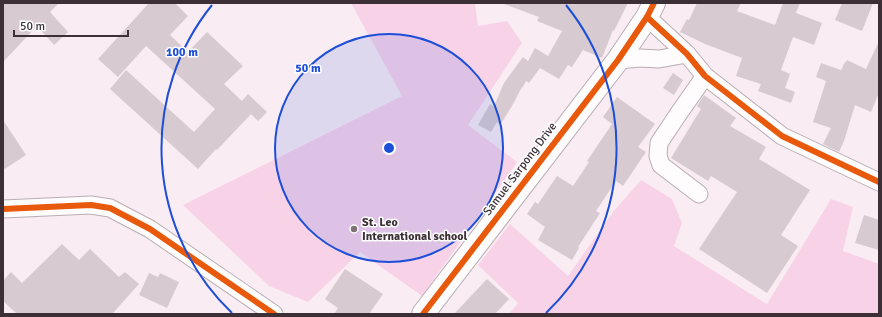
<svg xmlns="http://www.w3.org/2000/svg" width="882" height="317" font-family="Signika,sans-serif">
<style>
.green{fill:#f8d3e7}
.building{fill:#d7cbd1}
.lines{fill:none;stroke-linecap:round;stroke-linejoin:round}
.street-casing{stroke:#b8adb3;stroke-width:19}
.secondary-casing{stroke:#b8adb3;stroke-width:24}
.street{stroke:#fefcfd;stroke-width:17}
.secondary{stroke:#fefcfd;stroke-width:22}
.cycleway-casing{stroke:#fff;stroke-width:8}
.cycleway{stroke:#e8590c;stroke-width:6}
.ring{fill:none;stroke:#1d4ed8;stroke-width:2}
.poi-dot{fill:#7e7278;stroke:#fff;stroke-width:1.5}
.labels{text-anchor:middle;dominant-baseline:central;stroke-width:3;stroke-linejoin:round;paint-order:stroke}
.street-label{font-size:12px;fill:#3c3036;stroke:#fff}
.poi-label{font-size:12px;font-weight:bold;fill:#3c3036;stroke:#fff;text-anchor:start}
.centre{fill:#1d4ed8;stroke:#fff;stroke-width:2}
.ring-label{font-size:12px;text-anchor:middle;font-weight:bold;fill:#1d4ed8;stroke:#fff;stroke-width:3;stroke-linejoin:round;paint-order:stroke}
</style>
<rect width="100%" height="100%" fill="#f9ecf3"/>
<g class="green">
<polygon points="351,3 475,3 478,26 507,21 522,43 468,125 517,162 422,296 360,252 308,302 269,286 183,205 402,96"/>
<polygon points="641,180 672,199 682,223 674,246 767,304 831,199 853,207 843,251 879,264 879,314 509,314 518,303 478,265 510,224 568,276 613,212"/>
</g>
<g class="building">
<polygon points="3,3 59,3 50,12 68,32 54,45 37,26 3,62"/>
<polygon points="149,3 175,3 188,16 170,35 188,52 207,32 243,66 224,84 242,101 248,94 267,112 258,121 251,114 217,150 216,149 198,169 110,89 126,70 194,132 215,109 146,46 118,77 98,59"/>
<polygon points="504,3 628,3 614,31 613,30 602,58 583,50 572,67 568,65 559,79 540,68 529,83 526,81 523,87 522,87 512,106 500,125 497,122 491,132 478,125 490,104 494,106 504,83 517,65 523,57 528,61 535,48 548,56 562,31 537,21 539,17 504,4"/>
<polygon points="697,3 741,3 737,11 775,25 783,3 800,3 796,13 822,23 814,45 793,37 781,70 790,74 785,88 795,92 791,103 758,91 761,84 736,76 742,58 705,44 680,32 687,19 689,20"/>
<polygon points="842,3 873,3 862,31 835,20"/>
<polygon points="879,41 879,93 871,112 855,105 844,141 839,152 823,144 831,128 813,122 826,81 816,77 821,63 841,70 845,62 846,62 847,60 866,69"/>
<polygon points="673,73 683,80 674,95 663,88"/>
<polygon points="704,95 736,118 730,126 766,147 759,159 810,190 781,235 798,246 767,293 699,249 737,192 711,176 708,181 671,158 701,109 697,106"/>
<polygon points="617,97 655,124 638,147 646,152 623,186 616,181 596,211 600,213 578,247 579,248 572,260 538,240 545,227 527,214 535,202 538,204 557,176 573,186 589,162 587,161 612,124 603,117"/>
<polygon points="3,120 26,155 3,170"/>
<polygon points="864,215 879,220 879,250 855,243"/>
<polygon points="62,244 79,260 90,249 119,277 125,272 139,284 112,314 17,314 3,301 3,281 11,272 22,283"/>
<polygon points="345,269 383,294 369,314 334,314 338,308 325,299"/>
<polygon points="149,273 158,277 160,273 179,282 167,308 139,295"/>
<polygon points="487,279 509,299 495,314 454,314"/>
</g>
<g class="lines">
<defs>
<g id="street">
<polyline points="647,17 687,54 705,76 782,136 879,182"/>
<polyline points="618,60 640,58 659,59 687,54"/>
<polyline points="699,194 661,165 658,156 659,143 679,113 705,76"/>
<polyline points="3,209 91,205 110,208 150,229 274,314"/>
</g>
<polyline id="secondary" points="423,314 618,60 647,17 654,3"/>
</defs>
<use href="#street" class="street-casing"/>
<use href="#secondary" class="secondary-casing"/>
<use href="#street" class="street"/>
<use href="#secondary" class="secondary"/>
<defs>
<g id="cycleway">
<polyline points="647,17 687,54 705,76 782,136 879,182"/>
<polyline points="3,209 91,205 110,208 150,229 274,314"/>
<polyline points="423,314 618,60 647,17 654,3"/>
</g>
</defs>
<use href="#cycleway" class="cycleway-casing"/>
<use href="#cycleway" class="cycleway"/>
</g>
<circle cx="389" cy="148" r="114" fill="#1d4ed8" fill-opacity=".12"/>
<g class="ring">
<circle cx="389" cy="148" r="114"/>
<path d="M232 313A228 228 0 0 1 212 5M566 5A228 228 0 0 1 546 313"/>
</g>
<circle class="poi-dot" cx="354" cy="229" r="4"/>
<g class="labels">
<g class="street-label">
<text transform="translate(520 169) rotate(-53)">Samuel Sarpong Drive</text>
</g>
<g class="poi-label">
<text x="362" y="222">St. Leo<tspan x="362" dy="14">International school</tspan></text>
</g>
</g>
<circle cx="389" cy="148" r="6" class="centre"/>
<g class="ring-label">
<text x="182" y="56">100 m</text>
<text x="308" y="72">50 m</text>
</g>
<rect width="882" height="317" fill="none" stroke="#3c3036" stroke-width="8"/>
<path d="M14 30v6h114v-6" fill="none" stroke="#3c3036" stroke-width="2"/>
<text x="20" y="30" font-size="12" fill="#3c3036" stroke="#ffffff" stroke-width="3" paint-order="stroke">50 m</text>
</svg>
